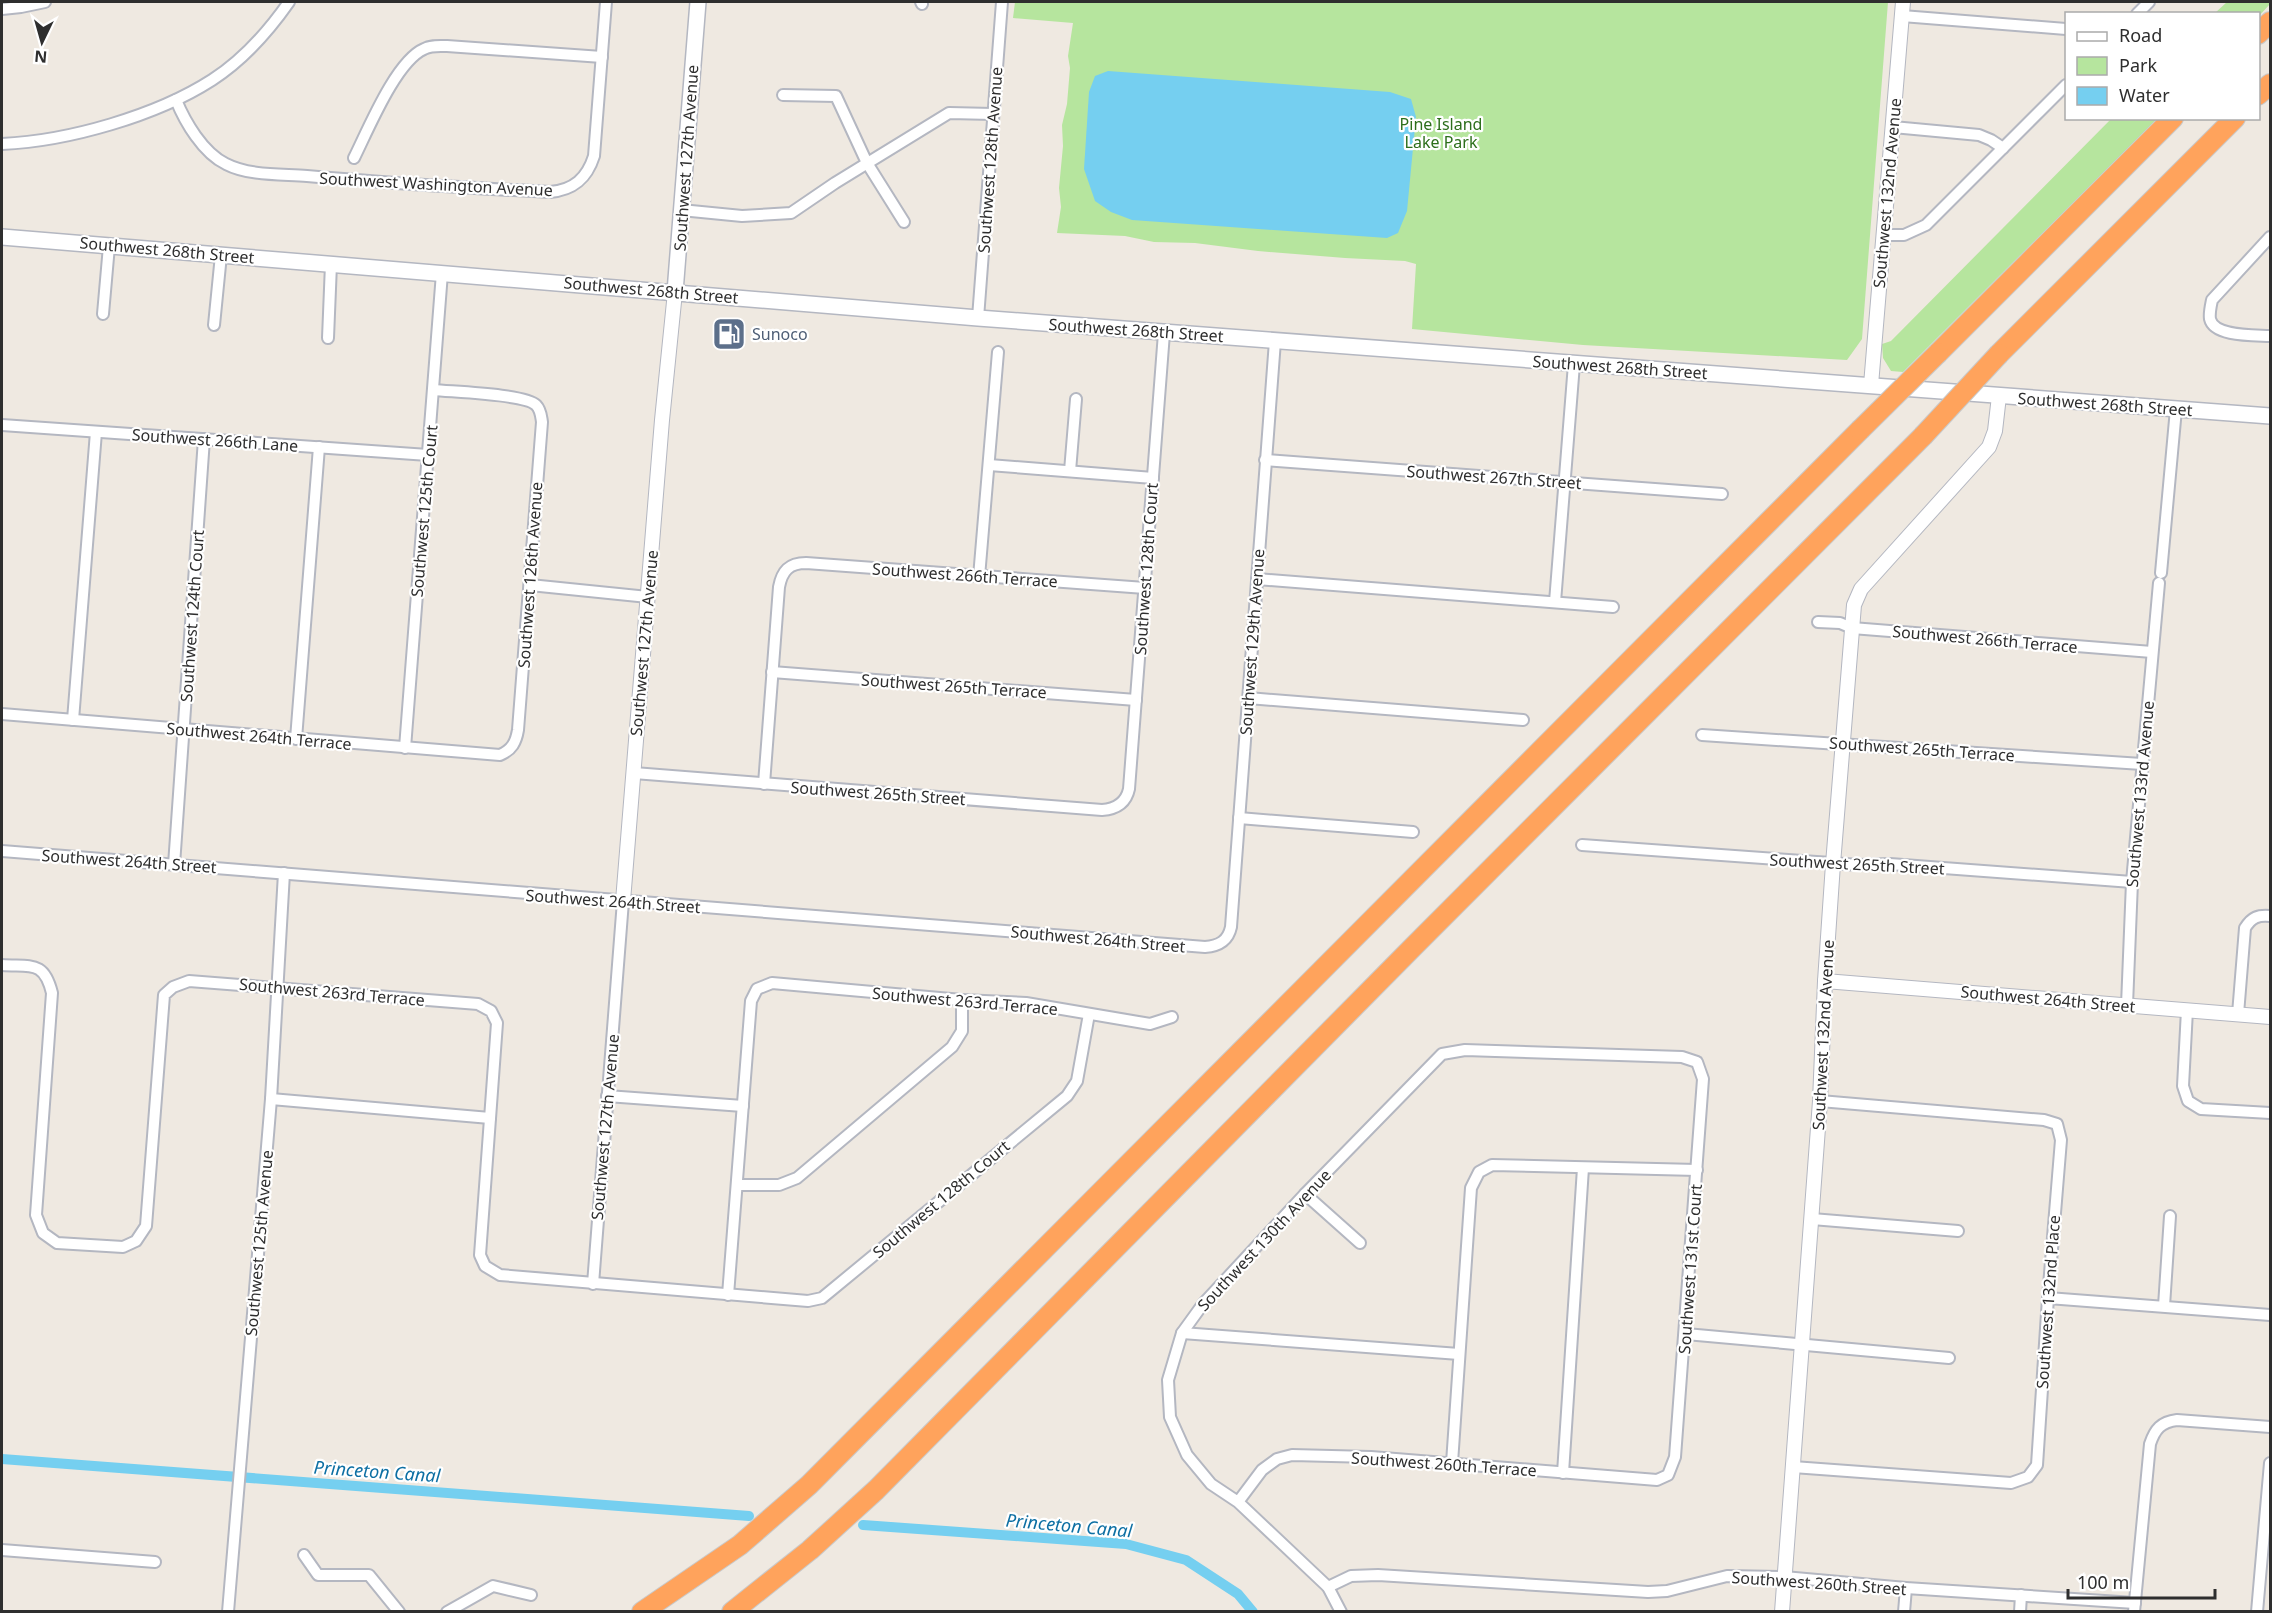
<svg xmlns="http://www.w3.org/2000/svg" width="2272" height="1613" font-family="'Noto Sans',sans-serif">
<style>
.green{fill:#b6e59e}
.water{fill:#75cff0}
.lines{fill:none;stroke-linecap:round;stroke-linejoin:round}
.canal{stroke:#75cff0;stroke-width:10}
.minor-casing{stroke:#b4b7c1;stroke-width:14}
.tertiary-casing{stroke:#b4b7c1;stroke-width:16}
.secondary-casing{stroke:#b4b7c1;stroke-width:18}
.motorway-casing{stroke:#c9c9c9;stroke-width:22}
.minor{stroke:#fff;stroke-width:10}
.tertiary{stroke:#fff;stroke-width:14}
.secondary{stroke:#fff;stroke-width:15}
.motorway{stroke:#ffa35c;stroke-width:20}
.motorway-bridge-casing{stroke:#c9c9c9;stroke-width:22;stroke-linecap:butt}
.motorway-bridge{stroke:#ffa35c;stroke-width:20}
.labels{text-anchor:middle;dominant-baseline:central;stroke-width:4.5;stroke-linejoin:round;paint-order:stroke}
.park-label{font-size:16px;fill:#2c6e1b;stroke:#fff}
.street-label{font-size:16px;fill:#2e2e2e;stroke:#fff}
.service-label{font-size:16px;fill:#4e5e75;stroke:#fff;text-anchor:start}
.water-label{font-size:18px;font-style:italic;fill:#0d6fa3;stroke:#fff}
</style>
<rect width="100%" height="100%" fill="#efe9e1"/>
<g class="green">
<polygon points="1015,2 1888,2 1862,339 1847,360 1583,345 1412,329 1416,264 1405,261 1345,258 1258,251 1195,243 1154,242 1125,236 1057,233 1061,207 1059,188 1063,146 1062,125 1067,104 1070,68 1068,56 1073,23 1013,18"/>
<polygon points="2227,2 2270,2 2270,4 2259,16 2258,14 2215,13"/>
<polygon points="2111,119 2157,119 1903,372 1891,371 1883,358 1882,344 1891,341"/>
</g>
<polygon class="water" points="1108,71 1390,92 1411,99 1416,117 1407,211 1398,233 1387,238 1132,220 1111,212 1095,201 1084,169 1089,92 1095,76"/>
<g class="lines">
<g class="canal">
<polyline points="2,1459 749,1516"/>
<polyline points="863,1525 1126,1544 1186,1560 1238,1594 1253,1612"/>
</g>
<defs>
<g id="minor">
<polyline points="921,2 922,4"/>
<polyline points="2,9 21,7 45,2"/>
<polyline points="2137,14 2149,2"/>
<polyline points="1902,16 2066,29"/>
<polyline points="783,95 836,96 867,163 904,222"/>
<path d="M176,100C185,122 203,153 226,164C249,176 282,174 307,176C388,183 469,188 550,192C574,190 587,178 594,156L606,2"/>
<polyline points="1893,127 1979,135 1991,140 2003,148"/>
<path d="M2,144C68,141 156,116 212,80C243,60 268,32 289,2"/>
<path d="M354,158C368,130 396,61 424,49C431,45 439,46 447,46L602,57"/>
<polyline points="681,210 742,216 791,213 835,183 949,113 993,114"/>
<polyline points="1883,235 1904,235 1926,225 2066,85"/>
<path d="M2270,237L2212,300C2211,305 2209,313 2210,319C2214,337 2255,335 2270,336"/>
<polyline points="103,314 109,246"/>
<polyline points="978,318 1002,2"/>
<polyline points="214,325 221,255"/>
<polyline points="328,338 331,264"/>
<polyline points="2,425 428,455"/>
<polyline points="1265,460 1722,494"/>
<polyline points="989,465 1153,478"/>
<polyline points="1070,471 1076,399"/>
<polyline points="2161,573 2176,409"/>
<polyline points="979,577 998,352"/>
<polyline points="1257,579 1613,607"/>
<polyline points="530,585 648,597"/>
<polyline points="1555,602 1574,364"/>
<polyline points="1818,622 1840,623 1852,628 2152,652"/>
<polyline points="772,672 1136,700"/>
<polyline points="1248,698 1523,720"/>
<path d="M2,714L500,755C512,750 516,742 518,730L542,422C541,416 541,410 536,405C525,394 453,392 434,390"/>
<polyline points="73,720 96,432"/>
<polyline points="1702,735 2142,764"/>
<polyline points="296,739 319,447"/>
<polyline points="405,748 442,273"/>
<path d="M634,773L1102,810C1116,809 1126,803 1129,789L1164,333"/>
<path d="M764,784L779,587C782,571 789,563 806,563L1145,588"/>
<polyline points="1239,818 1413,832"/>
<polyline points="1582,845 1859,865 1890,864 2132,882"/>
<path d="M2,851L1205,947C1219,946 1228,941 1231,927L1275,341"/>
<polyline points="174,865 204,439"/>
<path d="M2,965C31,967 44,960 52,993L36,1215L43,1233L57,1243L123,1247L136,1241L146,1226L164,995L173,987L189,981L478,1004L491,1011L497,1023L480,1255L485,1266L500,1275L808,1301L822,1298L1067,1096L1077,1081L1089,1014"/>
<polyline points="2127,1005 2132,882 2159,583"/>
<polyline points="2187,1010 2183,1086 2188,1101 2201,1109 2270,1113"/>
<path d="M2238,1014L2245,928C2252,917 2258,915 2270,916"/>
<polyline points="607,1096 743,1106"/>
<polyline points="271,1099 490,1118"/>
<polyline points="737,1185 779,1185 797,1178 952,1047 962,1031 962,1000"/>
<polyline points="1305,1194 1360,1243"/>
<polyline points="1812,1219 1958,1231"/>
<polyline points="593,1284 623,901"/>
<polyline points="728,1295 751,1001 757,989 772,983 962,1000 1026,1003 1150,1024 1172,1017"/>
<polyline points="2048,1298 2270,1315"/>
<polyline points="2164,1306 2170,1216"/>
<polyline points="1182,1333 1459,1354"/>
<polyline points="1686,1334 1949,1358"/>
<polyline points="1452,1463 1471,1188 1479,1172 1492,1165 1697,1170"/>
<polyline points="1793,1467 2011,1483 2028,1477 2037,1465 2048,1298 2061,1140 2057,1124 2044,1120 1820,1101"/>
<polyline points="1563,1473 1583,1168"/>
<polyline points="1238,1502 1262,1470 1277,1459 1292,1455 1371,1457 1657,1480 1668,1475 1675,1457 1703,1079 1697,1062 1682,1057 1465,1050 1442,1054 1305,1194 1203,1304 1182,1333 1168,1380 1170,1417 1187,1455 1211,1484 1238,1502 1328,1587 1341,1612"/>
<polyline points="2,1550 155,1562"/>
<polyline points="304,1555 318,1575 369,1575 399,1612"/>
<polyline points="1328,1587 1351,1576 1378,1575 1648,1592 1667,1591 1727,1576 1784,1577 1906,1588 2135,1603"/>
<polyline points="228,1612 271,1099 284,873"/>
<polyline points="447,1612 493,1586 531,1595"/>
<polyline points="1904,1612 1906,1588"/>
<polyline points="2020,1612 2021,1595"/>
<path d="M2134,1612L2150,1444C2155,1429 2161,1422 2177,1420L2270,1427"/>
<polyline points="2257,1612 2270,1463"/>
</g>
<g id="tertiary">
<polyline points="1871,385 1903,2"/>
<polyline points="623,901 662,420 675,292"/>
<polyline points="1825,981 2270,1017"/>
<polyline points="1782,1612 1820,1101 1825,981 1833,864 1854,605 1861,589 1989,447 1995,431 1999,396"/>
</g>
<g id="secondary">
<polyline points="2,237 978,318 2270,416"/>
<polyline points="675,292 698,2"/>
</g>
<g id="motorway">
<polyline points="2258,34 2270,22"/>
<polyline points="2258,95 2270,84"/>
<polyline points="1938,353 2173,118"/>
<polyline points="1999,354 2235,118"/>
<polyline points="642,1612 740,1545 809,1485 1860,430"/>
<polyline points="732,1612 810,1550 876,1490 1411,949 1923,436"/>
</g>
</defs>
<use href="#minor" class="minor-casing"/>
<use href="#tertiary" class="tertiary-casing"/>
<use href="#secondary" class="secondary-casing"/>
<use href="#motorway" class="motorway-casing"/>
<use href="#minor" class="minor"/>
<use href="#tertiary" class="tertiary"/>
<use href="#secondary" class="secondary"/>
<use href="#motorway" class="motorway"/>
<defs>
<g id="motorway-bridge">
<polyline points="1860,430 1938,353"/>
<polyline points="1923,436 1999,354"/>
</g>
</defs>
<use href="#motorway-bridge" class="motorway-bridge-casing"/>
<use href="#motorway-bridge" class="motorway-bridge"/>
</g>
<defs>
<symbol id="fuel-square" viewBox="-11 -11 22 22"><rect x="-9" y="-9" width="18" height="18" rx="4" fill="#5c6f8a" stroke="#fff"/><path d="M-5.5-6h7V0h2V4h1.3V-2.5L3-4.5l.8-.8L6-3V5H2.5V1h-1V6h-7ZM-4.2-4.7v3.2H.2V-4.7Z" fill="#fff"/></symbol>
</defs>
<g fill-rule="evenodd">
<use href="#fuel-square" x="710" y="315" width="38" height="38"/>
</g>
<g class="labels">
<g class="park-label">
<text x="1441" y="124">Pine Island<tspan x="1441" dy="18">Lake Park</tspan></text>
</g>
<g class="street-label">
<text transform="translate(686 158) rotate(-86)">Southwest 127th Avenue</text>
<text transform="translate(990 160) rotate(-86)">Southwest 128th Avenue</text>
<text transform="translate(436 184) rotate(3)">Southwest Washington Avenue</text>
<text transform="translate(1887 193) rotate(-85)">Southwest 132nd Avenue</text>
<text transform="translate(167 250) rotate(5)">Southwest 268th Street</text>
<text transform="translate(651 290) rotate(5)">Southwest 268th Street</text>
<text transform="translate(1136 330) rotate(4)">Southwest 268th Street</text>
<text transform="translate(1620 367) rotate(4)">Southwest 268th Street</text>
<text transform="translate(2105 404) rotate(4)">Southwest 268th Street</text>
<text transform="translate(215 440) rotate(4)">Southwest 266th Lane</text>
<text transform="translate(1494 477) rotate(4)">Southwest 267th Street</text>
<text transform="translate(424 511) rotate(-85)">Southwest 125th Court</text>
<text transform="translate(1146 569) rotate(-86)">Southwest 128th Court</text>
<text transform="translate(530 575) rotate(-86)">Southwest 126th Avenue</text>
<text transform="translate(965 575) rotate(4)">Southwest 266th Terrace</text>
<text transform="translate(192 616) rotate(-86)">Southwest 124th Court</text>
<text transform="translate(1985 639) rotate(5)">Southwest 266th Terrace</text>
<text transform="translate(1252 642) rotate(-86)">Southwest 129th Avenue</text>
<text transform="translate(644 643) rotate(-85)">Southwest 127th Avenue</text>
<text transform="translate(954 686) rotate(4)">Southwest 265th Terrace</text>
<text transform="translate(259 736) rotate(5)">Southwest 264th Terrace</text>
<text transform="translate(1922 749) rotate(4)">Southwest 265th Terrace</text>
<text transform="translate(878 793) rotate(4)">Southwest 265th Street</text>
<text transform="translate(2140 794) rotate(-85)">Southwest 133rd Avenue</text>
<text transform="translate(129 861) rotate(4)">Southwest 264th Street</text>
<text transform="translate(1857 864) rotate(3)">Southwest 265th Street</text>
<text transform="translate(613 901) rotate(4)">Southwest 264th Street</text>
<text transform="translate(1098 939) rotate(5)">Southwest 264th Street</text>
<text transform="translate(332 992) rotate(5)">Southwest 263rd Terrace</text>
<text transform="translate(2048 999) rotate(5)">Southwest 264th Street</text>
<text transform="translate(965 1001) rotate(5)">Southwest 263rd Terrace</text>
<text transform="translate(1823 1035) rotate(-87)">Southwest 132nd Avenue</text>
<text transform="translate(605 1127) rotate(-85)">Southwest 127th Avenue</text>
<text transform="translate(941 1199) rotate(-40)">Southwest 128th Court</text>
<text transform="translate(1264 1240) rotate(-47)">Southwest 130th Avenue</text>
<text transform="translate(259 1243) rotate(-85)">Southwest 125th Avenue</text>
<text transform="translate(1690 1269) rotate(-86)">Southwest 131st Court</text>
<text transform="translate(2048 1302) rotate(-86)">Southwest 132nd Place</text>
<text transform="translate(1444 1464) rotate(4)">Southwest 260th Terrace</text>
<text transform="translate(1819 1583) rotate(4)">Southwest 260th Street</text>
</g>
<g class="service-label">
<text x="752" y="334">Sunoco</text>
</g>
<g class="water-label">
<text transform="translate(377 1471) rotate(4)">Princeton Canal</text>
<text transform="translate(1069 1525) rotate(5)">Princeton Canal</text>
</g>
</g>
<rect width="2272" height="1613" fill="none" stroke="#2e2e2e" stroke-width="6"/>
<rect x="2065" y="12" width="195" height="108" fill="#ffffff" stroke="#ababab" stroke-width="1.5"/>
<rect x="2077" y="32" width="30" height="9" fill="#ffffff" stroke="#ababab" stroke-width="1.5"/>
<text x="2119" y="42" font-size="18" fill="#2e2e2e">Road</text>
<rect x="2077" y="57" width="30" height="18" fill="#b6e59e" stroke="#ababab" stroke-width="1.5"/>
<text x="2119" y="72" font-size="18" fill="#2e2e2e">Park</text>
<rect x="2077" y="87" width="30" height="18" fill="#75cff0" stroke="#ababab" stroke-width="1.5"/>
<text x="2119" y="102" font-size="18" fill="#2e2e2e">Water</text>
<g transform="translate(42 42) rotate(185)" stroke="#ffffff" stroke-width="4.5" paint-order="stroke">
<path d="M0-4.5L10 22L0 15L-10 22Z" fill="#2e2e2e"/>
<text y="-9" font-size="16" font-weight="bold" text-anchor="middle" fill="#2e2e2e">N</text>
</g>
<path d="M2068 1589v9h147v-9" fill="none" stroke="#2e2e2e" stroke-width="3"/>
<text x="2077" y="1589" font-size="18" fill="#2e2e2e" stroke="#ffffff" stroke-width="4.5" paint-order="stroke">100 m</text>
</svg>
